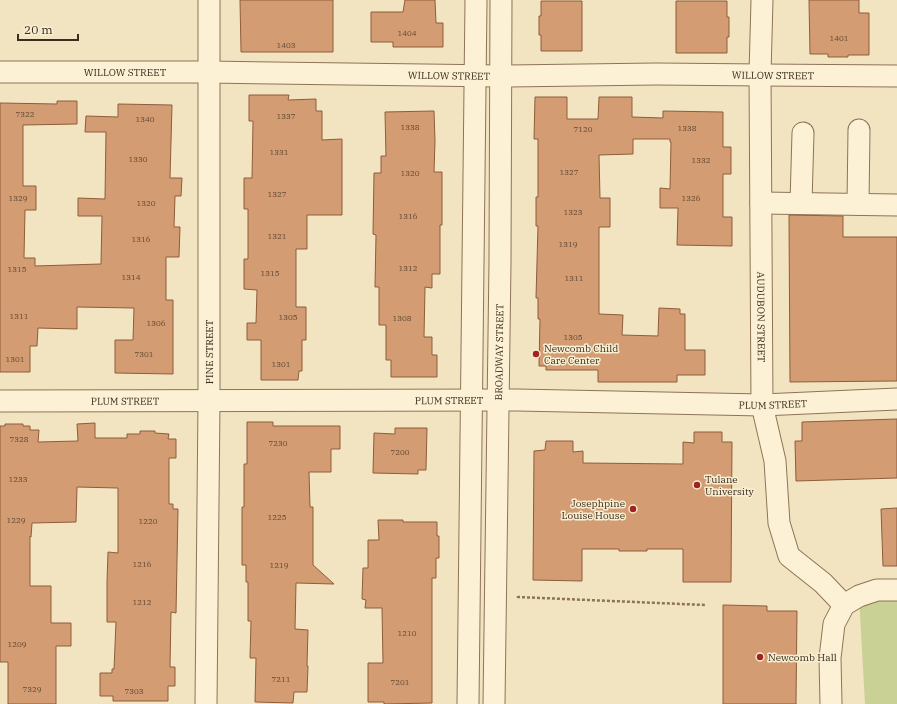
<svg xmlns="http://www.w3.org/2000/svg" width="897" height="704" font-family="'IBM Plex Serif',serif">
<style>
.green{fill:#c9d194}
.building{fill:#d39c73;stroke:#8e5d3a}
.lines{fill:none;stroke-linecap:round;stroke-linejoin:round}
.minor-casing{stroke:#8d7457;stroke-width:23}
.path{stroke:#8d7457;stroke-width:2.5;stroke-dasharray:3 2;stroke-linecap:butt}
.minor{stroke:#fcf1d5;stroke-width:21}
.poi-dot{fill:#a12221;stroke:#f8eed1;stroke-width:1.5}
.labels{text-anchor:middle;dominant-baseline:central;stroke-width:3;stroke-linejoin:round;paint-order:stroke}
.number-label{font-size:8px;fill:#614832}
.street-label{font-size:10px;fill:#3b2c1c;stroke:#f8eed1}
.poi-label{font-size:10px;fill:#3b2c1c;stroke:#f8eed1;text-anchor:start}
</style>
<rect width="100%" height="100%" fill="#f2e4c1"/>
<polygon class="green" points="897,594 897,704 865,704 859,596"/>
<g class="building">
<polygon points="240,0 333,0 333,52 241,52"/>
<polygon points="405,0 435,0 436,23 443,23 443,47 393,47 393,42 371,42 371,12 403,12"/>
<polygon points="809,0 859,0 859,13 869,13 869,55 848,55 848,57 828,57 828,54 810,54"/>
<polygon points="541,1 582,1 582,51 541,51 541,35 539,35 539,16 541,16"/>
<polygon points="676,1 727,1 727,17 729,17 729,37 727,37 727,53 676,53"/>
<polygon points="249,95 289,95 288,100 316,99 316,111 322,111 322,140 342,139 342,215 307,215 307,249 296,249 296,307 306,307 306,340 302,340 302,371 299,371 298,380 261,380 261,340 247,340 247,323 256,323 257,290 244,289 244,259 248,259 248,209 244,209 244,178 252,178 253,121 249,121"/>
<polygon points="535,97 567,97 567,119 598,119 599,97 632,97 632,117 663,118 663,111 723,112 723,147 731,147 731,174 723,174 723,217 732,217 732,246 677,245 678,208 660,208 660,188 670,189 671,142 670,142 670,139 633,139 633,154 599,155 600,198 610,198 610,227 599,227 599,314 623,315 622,335 658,336 659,308 680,309 680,314 685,314 685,350 705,350 705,375 677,375 677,382 598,382 598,370 546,370 546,366 539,366 540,319 538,319 538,298 536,298 538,226 536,226 536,197 538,197 538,139 534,139"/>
<polygon points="57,101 77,101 77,124 23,125 23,186 36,186 36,210 25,210 24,258 35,258 35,266 101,264 102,216 78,216 78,198 105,199 106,132 85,132 86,116 118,117 118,104 172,105 170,178 182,178 181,196 175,196 174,227 180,227 179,257 166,257 166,300 173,300 173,374 115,373 115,340 133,340 134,308 77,307 77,329 38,328 37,346 30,346 30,372 0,372 0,103 57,104"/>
<polygon points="434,111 435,141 434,172 442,172 442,225 440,225 440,274 432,274 432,288 425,287 424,337 432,337 432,355 437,355 437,377 391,377 391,360 386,360 386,325 379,325 379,287 375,287 376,235 373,234 374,173 381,173 381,156 386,156 385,112"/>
<polygon points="789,215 843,216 843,237 897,237 897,381 790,382"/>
<polygon points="897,419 897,478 796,481 795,441 802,441 802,422"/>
<polygon points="247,422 273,422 273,426 340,426 340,449 331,449 331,472 309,472 310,507 313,507 313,565 334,584 296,583 295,629 308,630 307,666 308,666 307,692 294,692 293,703 255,702 256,658 250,658 251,621 248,621 248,582 246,582 246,565 242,565 242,507 244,507 244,464 247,464"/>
<polygon points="95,423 95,438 127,438 127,434 140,434 140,431 155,431 155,433 169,434 168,439 176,439 176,458 169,458 169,504 173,504 173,509 178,509 176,613 171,612 170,667 175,667 175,686 168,686 168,701 113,701 113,696 100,696 100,673 112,673 112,669 114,669 116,622 107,622 107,582 108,552 118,553 118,488 77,487 76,522 32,523 31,537 30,536 30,586 51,586 51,623 71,623 71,646 56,646 56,704 8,704 8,662 0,662 0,426 5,426 5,424 23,424 23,426 30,426 30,430 39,430 38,442 78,441 77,424"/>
<polygon points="395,428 427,428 426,470 418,470 418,474 373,473 374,433 395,434"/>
<polygon points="694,432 722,432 722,442 732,442 731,582 683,582 683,549 647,549 647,551 619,551 619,549 582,549 582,581 533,580 534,451 545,450 546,441 573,441 573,452 583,451 583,463 683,464 683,442 694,443"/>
<polygon points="897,508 897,566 883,566 881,509"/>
<polygon points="378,520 403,520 403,522 437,522 437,536 439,536 439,558 436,558 436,578 432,578 432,703 384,704 384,702 368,702 368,663 383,663 382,608 365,608 366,600 362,599 363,568 368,568 368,540 379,540"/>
<polygon points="723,605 767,606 767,611 797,611 796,704 723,704"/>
</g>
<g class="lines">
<defs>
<g id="minor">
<path id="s1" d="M762,0L760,74L762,405L775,461L779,523L789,556L823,583L844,605"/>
<path id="s2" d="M0,72H208L500,76L656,74L897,76"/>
<polyline points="761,203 897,205"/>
<polyline points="801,203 803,133"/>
<polyline points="858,204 859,130"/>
<path id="s3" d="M0,401L517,400L762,405L897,399"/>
<polyline points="206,704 209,402 209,0"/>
<polyline points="468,704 476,0"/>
<path id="s4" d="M494,704L500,262L501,0"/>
<polyline points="831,704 830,658 834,624 844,605 859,596 877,590 897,590"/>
</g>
</defs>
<use href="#minor" class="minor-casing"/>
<polyline class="path" points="518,596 518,597 705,605"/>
<use href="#minor" class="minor"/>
</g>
<g class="poi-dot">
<circle cx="536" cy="354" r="4"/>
<circle cx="697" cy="485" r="4"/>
<circle cx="633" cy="509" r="4"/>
<circle cx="760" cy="657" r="4"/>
</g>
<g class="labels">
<g class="number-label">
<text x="407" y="33">1404</text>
<text x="839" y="38">1401</text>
<text x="286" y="45">1403</text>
<text x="25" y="114">7322</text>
<text x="286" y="116">1337</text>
<text x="145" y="119">1340</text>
<text x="410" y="127">1338</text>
<text x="687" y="128">1338</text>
<text x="583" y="129">7120</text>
<text x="279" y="152">1331</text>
<text x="138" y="159">1330</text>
<text x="701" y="160">1332</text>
<text x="569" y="172">1327</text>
<text x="410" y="173">1320</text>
<text x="277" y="194">1327</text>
<text x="18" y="198">1329</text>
<text x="691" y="198">1326</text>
<text x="146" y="203">1320</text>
<text x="573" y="212">1323</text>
<text x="408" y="216">1316</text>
<text x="277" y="236">1321</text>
<text x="141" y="239">1316</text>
<text x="568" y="244">1319</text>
<text x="408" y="268">1312</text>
<text x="17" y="269">1315</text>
<text x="270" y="273">1315</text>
<text x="131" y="277">1314</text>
<text x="574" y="278">1311</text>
<text x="19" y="316">1311</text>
<text x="288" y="317">1305</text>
<text x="402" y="318">1308</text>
<text x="156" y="323">1306</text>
<text x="573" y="337">1305</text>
<text x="144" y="354">7301</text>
<text x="15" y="359">1301</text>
<text x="281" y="364">1301</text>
<text x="19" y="439">7328</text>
<text x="278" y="443">7230</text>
<text x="400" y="452">7200</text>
<text x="18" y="479">1233</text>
<text x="277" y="517">1225</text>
<text x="16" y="520">1229</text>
<text x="148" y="521">1220</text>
<text x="142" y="564">1216</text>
<text x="279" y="565">1219</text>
<text x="142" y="602">1212</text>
<text x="407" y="633">1210</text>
<text x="17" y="644">1209</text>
<text x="281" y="679">7211</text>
<text x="400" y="682">7201</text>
<text x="32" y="689">7329</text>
<text x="134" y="691">7303</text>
</g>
<g class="street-label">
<text stroke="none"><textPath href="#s2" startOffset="125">WILLOW STREET</textPath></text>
<text stroke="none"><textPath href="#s2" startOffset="449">WILLOW STREET</textPath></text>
<text stroke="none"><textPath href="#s2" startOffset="773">WILLOW STREET</textPath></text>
<text stroke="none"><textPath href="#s1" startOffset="317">AUDUBON STREET</textPath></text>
<text transform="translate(209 352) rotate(-90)">PINE STREET</text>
<text stroke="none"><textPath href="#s4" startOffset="352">BROADWAY STREET</textPath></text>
<text stroke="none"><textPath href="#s3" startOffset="125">PLUM STREET</textPath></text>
<text stroke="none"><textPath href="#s3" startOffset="449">PLUM STREET</textPath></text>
<text stroke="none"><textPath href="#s3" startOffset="773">PLUM STREET</textPath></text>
</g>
<g class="poi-label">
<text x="544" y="348">Newcomb Child<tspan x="544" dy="12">Care Center</tspan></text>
<text x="705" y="479">Tulane<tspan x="705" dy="12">University</tspan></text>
<text x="625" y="503" text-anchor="end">Josephpine<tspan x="625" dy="12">Louise House</tspan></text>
<text x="768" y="657">Newcomb Hall</text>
</g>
</g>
<path d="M18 34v6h60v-6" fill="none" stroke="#3b2c1c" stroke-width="2"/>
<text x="24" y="34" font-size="12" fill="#3b2c1c" stroke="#f8eed1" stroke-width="3" paint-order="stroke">20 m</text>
</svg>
